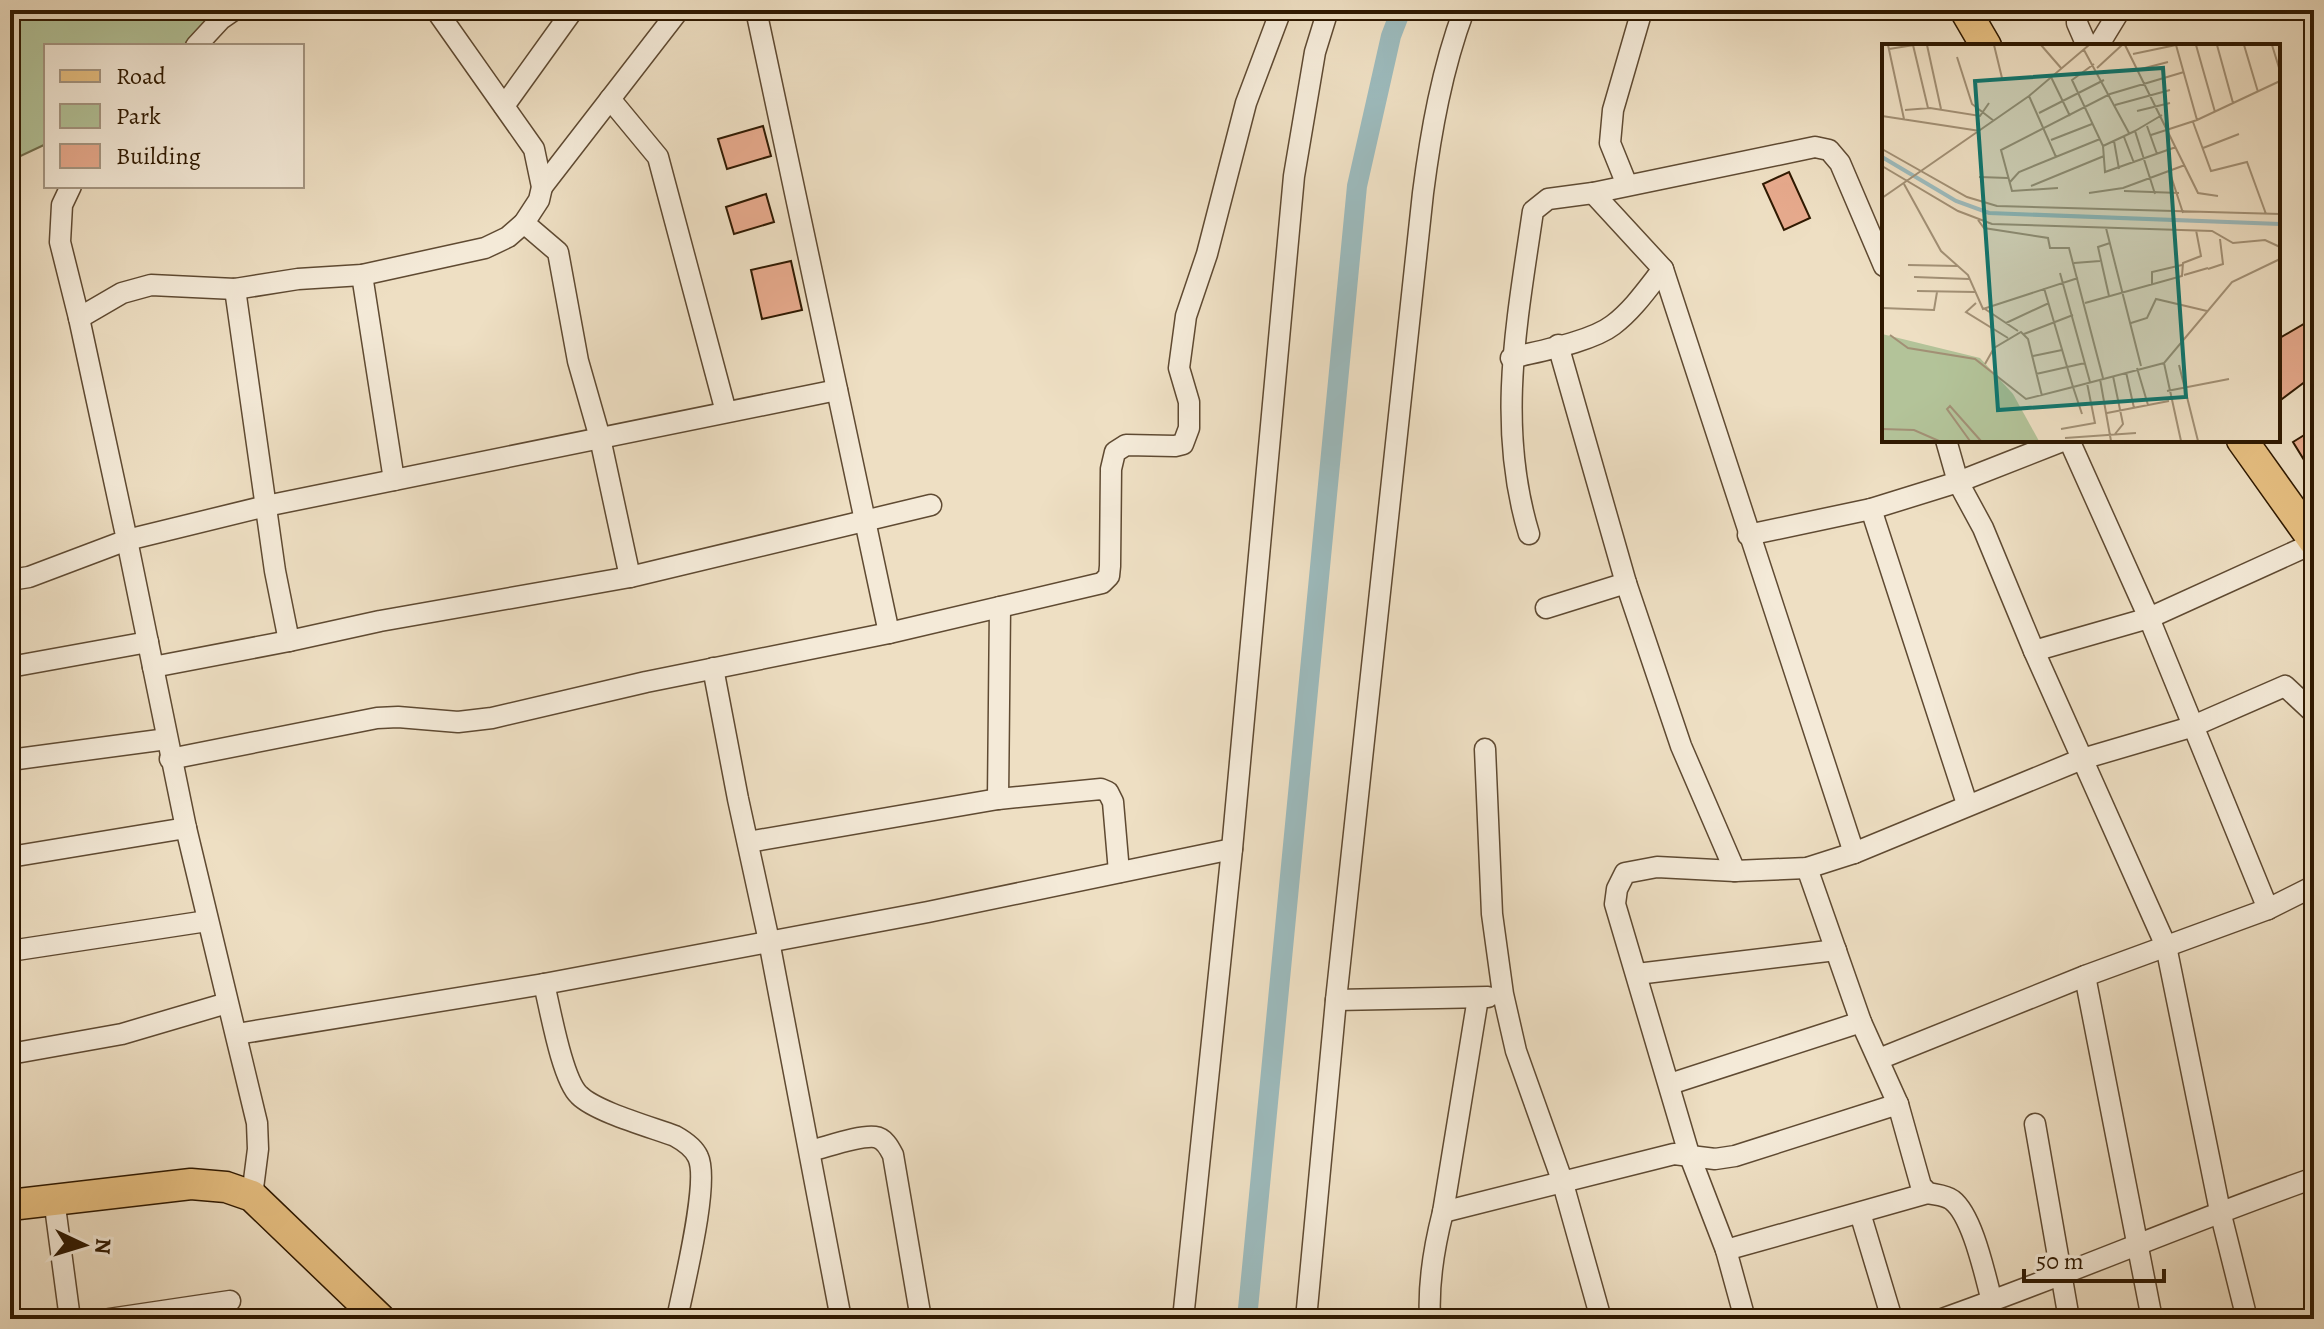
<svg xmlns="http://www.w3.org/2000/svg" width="2324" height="1329" font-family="Alegreya,serif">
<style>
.green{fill:#b3c399;stroke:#716e4d;stroke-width:2}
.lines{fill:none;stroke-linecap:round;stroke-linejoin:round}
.canal{stroke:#9cbabc;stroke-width:20}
.building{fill:#e7aa8d;stroke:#2f1901;stroke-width:2}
.minor-casing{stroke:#5f4a32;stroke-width:23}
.primary-casing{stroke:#2f1901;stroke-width:33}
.minor{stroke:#f4ead8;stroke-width:20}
.primary{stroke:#e7c082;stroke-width:30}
.inset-river{fill:none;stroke:#9cbabc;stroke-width:4}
.inset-road{fill:none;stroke:#a29075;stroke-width:2}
.view{fill:#0f766e;fill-opacity:0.15;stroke:#0f766e;stroke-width:4}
.inset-edge{fill:none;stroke:#2f1901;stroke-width:4}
</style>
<rect width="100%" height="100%" fill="#eedfc3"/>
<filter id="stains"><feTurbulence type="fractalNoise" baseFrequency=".0025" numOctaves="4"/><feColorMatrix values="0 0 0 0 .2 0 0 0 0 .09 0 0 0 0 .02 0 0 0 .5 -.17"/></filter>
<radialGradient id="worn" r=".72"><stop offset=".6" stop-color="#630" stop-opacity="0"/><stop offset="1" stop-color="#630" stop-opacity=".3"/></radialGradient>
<polygon class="green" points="10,10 239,10 193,46 46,46 46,144 10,161"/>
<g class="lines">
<polyline class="canal" points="1247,1319 1357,186 1391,36 1401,10"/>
</g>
<g class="building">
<polygon points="763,126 771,156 727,169 718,139"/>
<polygon points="1789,172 1810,218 1784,230 1763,184"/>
<polygon points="766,194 774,222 734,234 726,207"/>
<polygon points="791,261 802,310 762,319 751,270"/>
<polygon points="2314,318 2314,375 2278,402 2278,339"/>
<polygon points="2314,429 2314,472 2312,473 2293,442"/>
</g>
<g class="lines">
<defs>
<g id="minor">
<polyline points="756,10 889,633"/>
<polyline points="2077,10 2077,23 2087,46"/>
<polyline points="196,46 221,19 234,10"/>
<polyline points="2098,46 2120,10"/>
<polyline points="610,99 658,157 726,412"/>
<polyline points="504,106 573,10"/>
<polyline points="1627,185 1610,143 1613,110 1642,10"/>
<polyline points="542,187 679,10"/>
<polyline points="1593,193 1663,269 1854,853"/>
<polyline points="524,223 558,252 578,361 600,438 630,577"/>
<polyline points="362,275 394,480"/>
<polyline points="235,289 275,571 289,641"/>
<polyline points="79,318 122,293 151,285 235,289 298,279 362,275 485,248 508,237 524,223 539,200 542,187 534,149 436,10"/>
<polyline points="1558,345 1626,583 1681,746 1735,871"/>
<path d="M1511,358C1539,351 1591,342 1613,325C1633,310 1648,288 1663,269"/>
<polyline points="1946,440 1958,482 1983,528 2034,651 2166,946 2220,1211 2247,1319"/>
<polyline points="2069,440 2149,618 2268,909"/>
<polyline points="1871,509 1967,804"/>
<path d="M1529,534C1496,425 1517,321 1533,211L1548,199L1593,193L1815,147L1829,150L1840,163L1884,266"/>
<polyline points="1748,535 1871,509 1958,482 2065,440"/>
<polyline points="10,580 29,577 127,540 79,318 60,242 62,205 71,186"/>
<polyline points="1546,608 1626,583"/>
<polyline points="2034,651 2149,618 2314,543"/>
<polyline points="10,667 148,642"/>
<polyline points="153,667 289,641 380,621 630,577 931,505"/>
<polyline points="713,668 738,799 769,941 841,1319"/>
<polyline points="1485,749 1492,914 1503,994 1516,1051 1562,1180 1601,1319"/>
<polyline points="170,759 377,718 398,717 458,722 492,718 646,682 889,633 1102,583 1109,576 1110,566 1111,469 1115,452 1126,445 1175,446 1183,444 1189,428 1189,402 1179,368 1186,316 1207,254 1246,103 1281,10"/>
<polyline points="10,760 167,739"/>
<polyline points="998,799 1000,607"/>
<polyline points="748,842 998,799 1101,789 1108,792 1113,802 1119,872"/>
<polyline points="10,857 186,828"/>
<polyline points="10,951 207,921"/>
<polyline points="1637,974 1836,950"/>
<polyline points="2085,976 2152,1319"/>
<path d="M544,984C550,1008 562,1079 579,1095C596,1112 651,1127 675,1136C684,1141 694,1148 698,1157C710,1182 683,1288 677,1319"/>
<polyline points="1336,1000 1488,997"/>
<polyline points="237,1034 544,984 928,912 1232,849"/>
<polyline points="10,1054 122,1034 227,1003"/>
<polyline points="1879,1059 2085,976 2268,909 2314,886"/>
<polyline points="1670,1084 1861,1022"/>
<path d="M1898,1104L1921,1186L1928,1193C1936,1195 1945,1195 1952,1200C1973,1216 1985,1276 1992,1301"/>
<polyline points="2035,1124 2069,1319"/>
<path d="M810,1151C827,1147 859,1135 875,1137C884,1138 889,1147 893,1155L921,1319"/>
<polyline points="252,1196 258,1149 257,1123 186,828 127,540 266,506 837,390"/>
<polyline points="54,1199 70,1319"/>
<polyline points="1443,1212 1674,1154 1715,1159 1735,1156 1898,1104 1861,1022 1807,868"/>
<polyline points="1860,1213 1892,1319"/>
<polyline points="1726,1250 1928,1193"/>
<polyline points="109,1319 230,1301"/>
<polyline points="1183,1319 1232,849 1294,176 1315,52 1328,10"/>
<path d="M1306,1319L1336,1000L1423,193C1431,131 1442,69 1464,10"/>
<path d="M1430,1319C1428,1283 1434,1247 1443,1212L1478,998"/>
<polyline points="1745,1319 1726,1250 1689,1154 1615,904 1617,889 1625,873 1657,867 1735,871 1807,868 1854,853 2082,759 2191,727 2285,686 2314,713"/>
<path d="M1942,1319C2067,1275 2188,1222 2314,1178"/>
</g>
<g id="primary">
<polyline points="1965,10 1986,46"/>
<polyline points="2242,440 2314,541"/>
<polyline points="10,1205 191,1184 226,1187 252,1196 380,1319"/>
</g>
</defs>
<use href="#minor" class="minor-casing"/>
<use href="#primary" class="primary-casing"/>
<use href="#minor" class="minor"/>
<use href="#primary" class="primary"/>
</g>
<g transform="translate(1882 44)">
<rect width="398" height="398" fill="#eedfc3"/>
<path d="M0,290L98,314L131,350L157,397H0Z" fill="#b3c399"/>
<path class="inset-river" d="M0,113L74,157L107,169L398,180"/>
<path class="inset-road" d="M6,1L22,75M31,1L46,64M45,1L59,65M112,1L120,34M159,1L179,24M243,1L316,149L336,152M294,1L315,76M314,1L333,68M335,1L351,59M362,1L376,48M390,1L398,27M7,5L32,1M202,6L247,89M251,10L294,1M75,13L90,60L112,77M212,20L190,36L221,102L223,128L294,103M215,24L240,1M259,25L286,18M169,33L188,72M147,52L174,113M233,61L288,46M23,66L48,64L98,72L107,59M255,67L288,59M157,69L222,36M0,72L98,87M311,78L329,127L365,118L384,170M265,82L275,110M253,87L280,71M269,91L315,76L398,37M242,93L252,119M169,96L210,80M232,97L237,125M221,102L253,87L273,150M321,104L357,90M0,105L85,153L115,162L398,170M0,122L76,167L110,180L330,187L351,199L383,196L398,203M287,126L301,169M97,133L126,134M128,138L137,128L218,95M22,140L59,207L86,231L101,265L196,234M149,142L222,112M176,144L130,147L119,106L228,50L302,28M242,147L297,149M207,149L241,144L303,121M0,154L147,52L207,1M96,176L102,184L166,194L168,204H187L221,334M224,184L259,322M192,219L218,217M26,221L75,222M326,225L341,220L338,195M178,229L208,338M302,231L326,224M32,233L87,235M270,240V228L300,221M162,244L191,343L282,319M35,247L93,248M227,252L216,203L228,199M94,259L84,268L126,294M203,259L300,232L301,219L319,212L314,186M0,264L52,266L55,248M103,265L136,287M124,279L167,259M249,279L265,274L274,255L325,267M142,290L191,271M8,291L26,304L93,315L144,355L191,343L200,370M151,312L180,306M103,320L112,304L139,288L146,295L160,352M297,321L316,397M255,324L266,361M244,328L252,364M154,330L203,319M231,332L241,380L233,390M218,335L229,397M285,347L347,335M225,369L287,357M0,385L32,386L57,397M179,385L213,379L205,339M183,394L254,389M88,397L65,365L68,362L99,397M299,397L282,319L350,238L398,215"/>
<path class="view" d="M281,24L304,353L116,366L93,37Z"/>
<rect width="398" height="398" class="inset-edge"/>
</g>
<rect width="2324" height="1329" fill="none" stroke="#eedfc3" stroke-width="40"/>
<rect x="12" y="12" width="2300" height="1305" fill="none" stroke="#2f1901" stroke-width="4"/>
<rect x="20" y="20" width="2284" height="1289" fill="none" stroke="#2f1901" stroke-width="2"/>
<rect x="44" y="44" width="260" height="144" fill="#f4ead8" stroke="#a59682" stroke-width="2"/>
<rect x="60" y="70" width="40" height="12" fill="#e7c082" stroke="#a59682" stroke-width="2"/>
<text x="116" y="84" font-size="24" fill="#2f1901">Road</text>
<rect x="60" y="104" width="40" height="24" fill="#b3c399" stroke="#a59682" stroke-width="2"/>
<text x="116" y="124" font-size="24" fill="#2f1901">Park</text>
<rect x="60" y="144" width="40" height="24" fill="#e7aa8d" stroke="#a59682" stroke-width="2"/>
<text x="116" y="164" font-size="24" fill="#2f1901">Building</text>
<g transform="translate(84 1245) rotate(94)" stroke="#f4ead8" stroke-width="6" paint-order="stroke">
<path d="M0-6L14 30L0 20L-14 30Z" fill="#2f1901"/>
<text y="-12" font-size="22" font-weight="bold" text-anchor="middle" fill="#2f1901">N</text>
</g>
<path d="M2024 1269v12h140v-12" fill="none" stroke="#2f1901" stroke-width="4"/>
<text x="2036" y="1269" font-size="24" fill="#2f1901" stroke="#f4ead8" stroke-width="6" paint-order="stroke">50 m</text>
<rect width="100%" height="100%" filter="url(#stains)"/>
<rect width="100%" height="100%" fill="url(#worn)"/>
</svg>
